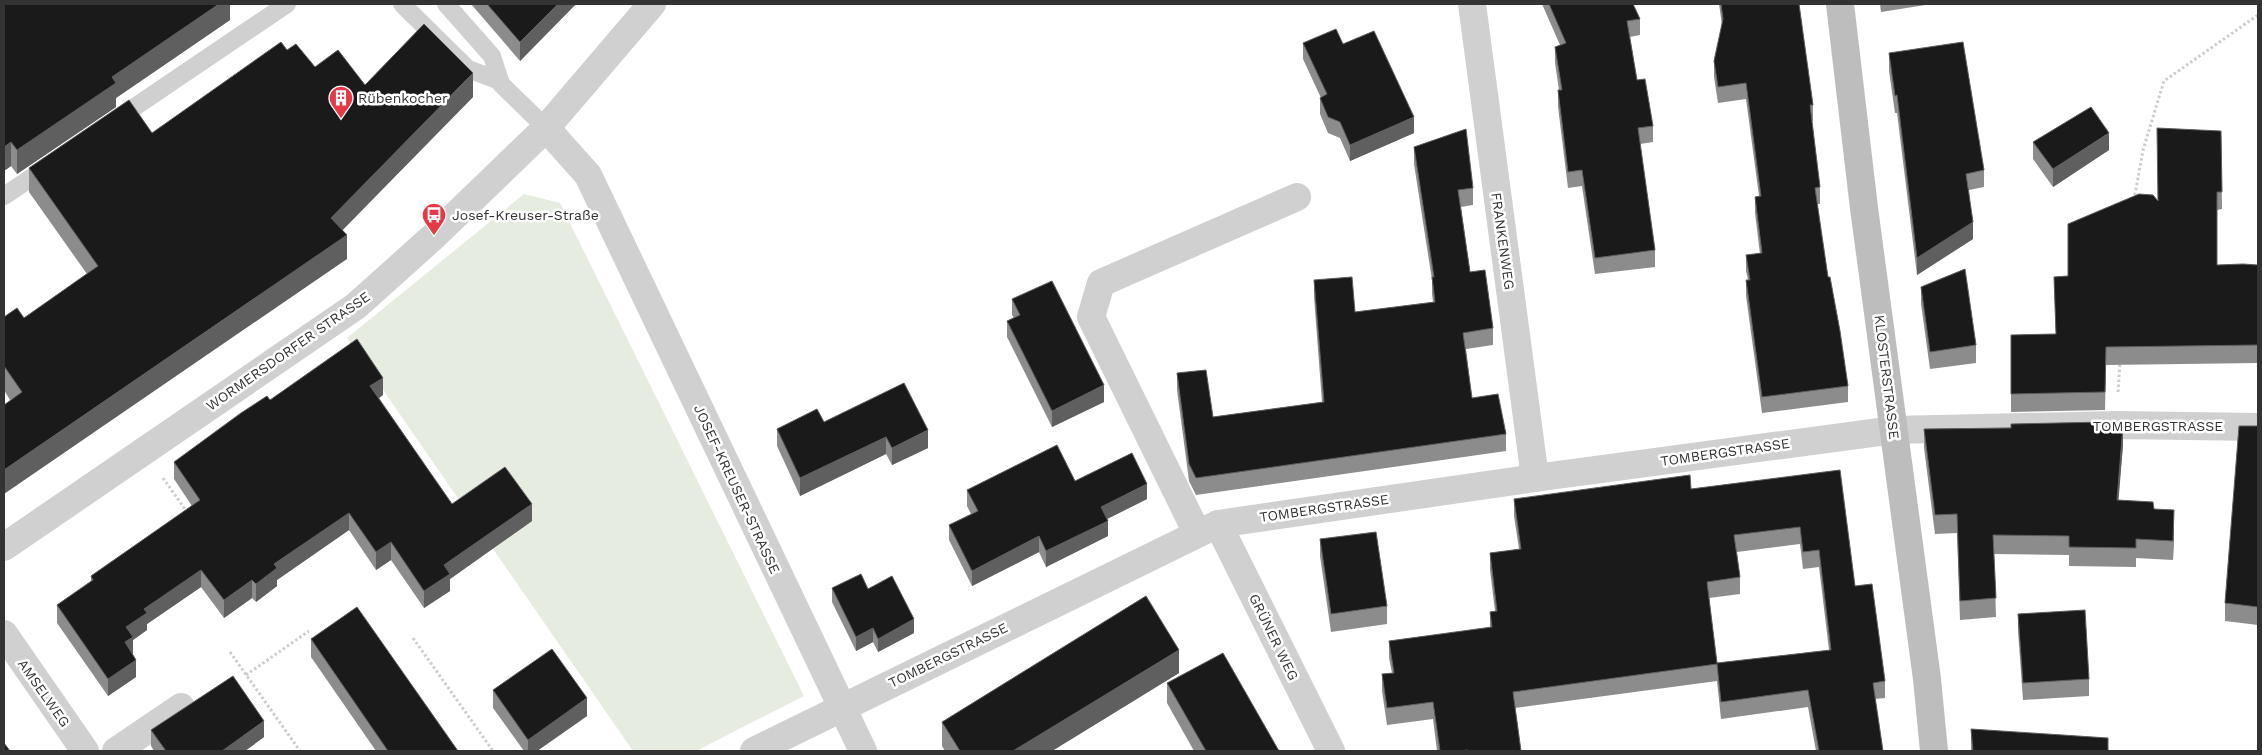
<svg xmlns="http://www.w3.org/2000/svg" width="2262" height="755" font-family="'Work Sans',sans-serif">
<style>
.green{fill:#e6ecdf}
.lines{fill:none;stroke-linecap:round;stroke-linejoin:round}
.path{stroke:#cdcdcd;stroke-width:3;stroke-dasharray:2.5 2.5;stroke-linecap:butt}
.service{stroke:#d0d0d0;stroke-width:18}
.minor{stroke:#d0d0d0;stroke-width:28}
.tertiary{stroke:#d0d0d0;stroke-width:28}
.secondary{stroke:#bdbdbd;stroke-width:28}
.wall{fill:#8c8c8c;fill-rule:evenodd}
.shaded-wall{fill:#5f5f5f}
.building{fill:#1a1a1a;stroke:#5f5f5f;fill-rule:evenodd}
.labels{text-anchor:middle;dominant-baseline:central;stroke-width:5;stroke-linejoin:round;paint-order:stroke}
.poi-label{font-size:14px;fill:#333;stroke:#fff;text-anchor:start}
.street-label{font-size:14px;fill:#333;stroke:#fff}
</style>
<rect width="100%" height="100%" fill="#fff"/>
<polygon class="green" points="524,194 560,203 804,696 696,751 633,751 347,338"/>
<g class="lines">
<g class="path">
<polyline points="2134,200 2143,150 2164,81 2258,15"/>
<polyline points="2118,392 2120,361"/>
<polyline points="163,478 187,512"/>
<polyline points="413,638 493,751"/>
<polyline points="230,652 300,751"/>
<polyline points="246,675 309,631"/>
</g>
<g class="service">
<polyline points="402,4 468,69 500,81"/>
<polyline points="446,4 492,56 501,84 546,128"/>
<polyline points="114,121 287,4"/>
<polyline points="4,196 49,166"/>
</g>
<g class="minor">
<polyline points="1472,4 1535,478"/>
<polyline points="546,128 588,175 863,751"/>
<polyline points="1218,524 1331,751"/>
<polyline points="1197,533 1091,317 1101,283 1297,197"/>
<polyline points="4,634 85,751"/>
<polyline points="116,751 181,707"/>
<polyline points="754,751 1218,524 1535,478 1894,430 2116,425 2258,427"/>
</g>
<polyline class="tertiary" points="4,547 356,306 434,236 546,128 652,4"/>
<polyline class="secondary" points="1840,4 1864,208 1927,679 1934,751"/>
</g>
<g class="wall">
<polygon points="4,4 230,4 230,20 116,98 116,107 17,174 11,166 4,171"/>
<polygon points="471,4 576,4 520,61"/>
<polygon points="1542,4 1633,4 1640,19 1640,35 1630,37 1637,80 1653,126 1653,142 1640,144 1655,250 1655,267 1595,274 1582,186 1568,188 1558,107 1558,90 1559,90 1555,63 1555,47 1560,45"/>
<polygon points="1719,4 1799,4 1813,105 1813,121 1812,121 1820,187 1820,204 1817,204 1828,277 1848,386 1848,402 1762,413 1746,296 1746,280 1748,280 1746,271 1746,255 1760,254 1755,213 1755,197 1759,196 1746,99 1718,103 1714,77 1714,61 1722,25"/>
<polygon points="1880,4 1932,4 1881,12"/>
<polygon points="1303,43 1343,44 1414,133 1350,161 1340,138 1328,133 1320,114 1320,98 1321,98 1303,59"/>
<polygon points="287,50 315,67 365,85 473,97 342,230 347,259 10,400 4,390 4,317 24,318 87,274 29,192 29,168 152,133"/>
<polygon points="1889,53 1984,170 1984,187 1969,190 1973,239 1917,275 1897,113 1895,113 1889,71"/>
<polygon points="2221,131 2222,209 2217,210 2217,265 2258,265 2258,363 2106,365 2105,410 2011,412 2011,335 2056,334 2054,277 2068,276 2158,201"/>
<polygon points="2033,142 2109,150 2053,187 2033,159"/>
<polygon points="1414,147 1473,188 1473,205 1461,207 1470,272 1493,328 1493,345 1466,349 1472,398 1506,434 1506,451 1196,495 1189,481 1177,390 1177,373 1213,417 1322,402 1314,297 1314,280 1355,312 1433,302 1432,294 1432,280 1414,164"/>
<polygon points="1921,287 1976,345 1976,363 1930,369 1921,304"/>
<polygon points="1012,299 1104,402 1052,427 1007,337 1007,321 1014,318 1012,315"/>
<polygon points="383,395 379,398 452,504 532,521 450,579 450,591 424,608 391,560 376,570 349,530 277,580 277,586 256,602 252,598 224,618 201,587 147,624 147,630 133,640 133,655 136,677 108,696 57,623 57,605 91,581 91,576 192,506 174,479 174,462 270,400"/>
<polygon points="824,422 928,448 892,465 886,454 800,496 777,446 777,429"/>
<polygon points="2104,426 2123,445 2118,500 2154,509 2174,529 2173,560 2136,558 2136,567 2069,566 2069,555 1994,554 1996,617 1960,620 1957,533 1935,534 1924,448 1924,429"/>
<polygon points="2258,426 2258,625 2225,621 2225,603"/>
<path d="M1840,470L1855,586L1885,681V698L1875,699L1883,751H1816L1808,707L1721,719L1717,681L1515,708L1521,751H1437L1433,719L1387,725L1382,691V674L1392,673L1389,658V641L1490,628V612L1495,611L1490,570V553L1519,549L1514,516V499L1691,489ZM1800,544L1803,569L1819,567L1829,650L1717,663L1709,598L1740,594V577L1737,552Z"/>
<polygon points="1075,481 1147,499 1107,519 1108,536 1046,567 1039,552 972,586 949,540 949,525 971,514 967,506 967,490"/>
<polygon points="1320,539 1387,606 1387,624 1331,632 1320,556"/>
<polygon points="832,588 914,633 878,652 873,642 856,651 832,602"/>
<polygon points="2018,614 2089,679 2089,696 2023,700 2018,631"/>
<polygon points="311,639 458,751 376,751 311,657"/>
<polygon points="1179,673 1052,751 945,751 942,746 942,722"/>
<polygon points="1167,683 1279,751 1194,751 1167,703"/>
<polygon points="493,690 587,716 537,751 524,751 493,708"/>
<polygon points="1971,729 2108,751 1971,751"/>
<polygon points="151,730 264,737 245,751 154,751 151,746"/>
</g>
<g class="shaded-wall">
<polygon points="219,4 230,4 230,20 116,98 116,107 17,174 17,150 112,77"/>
<polygon points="558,4 576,4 520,61 520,42"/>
<polygon points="473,73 473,97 331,242 331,218"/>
<polygon points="1414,117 1414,133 1350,161 1350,145"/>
<polygon points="2109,133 2109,150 2053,187 2053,169"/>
<polygon points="11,142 11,166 4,171 4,147"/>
<polygon points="1973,222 1973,239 1917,275 1917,258"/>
<polygon points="347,235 347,259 4,494 4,470"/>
<polygon points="383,378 383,395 370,404 370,386"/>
<polygon points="1104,385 1104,402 1052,427 1052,411"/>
<polygon points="2123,426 2123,445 2117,519 2117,500"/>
<polygon points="928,430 928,448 892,465 892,448"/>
<polygon points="886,437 886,454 800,496 800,478"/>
<polygon points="1147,484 1147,499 1101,522 1101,507"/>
<polygon points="532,504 532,521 450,579 450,591 424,608 424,591 444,565"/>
<polygon points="2174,510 2174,529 2173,560 2173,541"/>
<polygon points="349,513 349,530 277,580 277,586 256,602 256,584 274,564"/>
<polygon points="1108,521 1108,536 1046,567 1046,551"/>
<polygon points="1039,536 1039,552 972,586 972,571"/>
<polygon points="391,542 391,560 376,570 376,552"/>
<polygon points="201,570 201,587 147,624 147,630 133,640 133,655 125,642 126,627 144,609"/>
<polygon points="252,580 252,598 224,618 224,600"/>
<polygon points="914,619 914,633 878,652 878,639"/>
<polygon points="873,628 873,642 856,651 856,637"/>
<polygon points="1179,650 1179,673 1052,751 1013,751"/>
<polygon points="136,660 136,677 108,696 108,679"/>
<polygon points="587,698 587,716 537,751 528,751 528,740"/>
<polygon points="264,721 264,737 245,751 222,751"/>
</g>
<g class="building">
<polygon points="4,4 219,4 112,77 116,83 17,150 11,142 4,147"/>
<polygon points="487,4 558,4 520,42"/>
<polygon points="1549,4 1633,4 1640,19 1627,21 1637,80 1645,79 1653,126 1638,128 1655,250 1595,258 1582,170 1568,172 1558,90 1562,90 1555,47 1566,43"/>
<polygon points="1721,4 1799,4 1813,105 1810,105 1820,187 1815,188 1828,277 1830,277 1840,331 1848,386 1762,397 1746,280 1750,280 1746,255 1762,253 1755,197 1761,196 1746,83 1718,87 1714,61 1723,19"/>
<polygon points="424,24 473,73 331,218 347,235 4,470 4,405 22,392 4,366 4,317 17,308 24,318 98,266 29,168 129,100 152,133 281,42 287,50 296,44 315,67 338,50 365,85"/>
<polygon points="1336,29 1343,44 1374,31 1414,117 1350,145 1340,122 1328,117 1320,98 1327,94 1303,43"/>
<polygon points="1963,42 1984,170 1966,174 1973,222 1917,258 1897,95 1895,96 1889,53"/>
<polygon points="2091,107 2109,133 2053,169 2033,142"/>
<polygon points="2157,128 2221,131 2222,192 2217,192 2217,265 2243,264 2258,265 2258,345 2106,347 2105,392 2011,394 2011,335 2056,334 2054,277 2068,276 2068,224 2139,194 2153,195 2158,201"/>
<polygon points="1466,129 1473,188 1458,190 1470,272 1485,270 1493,328 1463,333 1472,398 1498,394 1506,434 1196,478 1189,464 1177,373 1206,370 1213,417 1324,402 1314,280 1352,277 1355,312 1435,302 1432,277 1434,277 1414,147"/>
<polygon points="1965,269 1976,345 1930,352 1921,287"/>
<polygon points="1052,281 1104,385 1052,411 1007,321 1020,315 1012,299"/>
<polygon points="357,339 383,378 370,386 452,504 505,467 532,504 444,565 450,574 424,591 391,542 376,552 349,513 274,564 277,568 256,584 252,580 224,600 201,570 144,609 147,613 126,627 133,637 125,642 136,660 108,679 57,605 93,580 91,576 200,500 174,462 241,413 267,396 270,400"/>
<polygon points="904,383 928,430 892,448 886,437 800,478 777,429 817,409 824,422"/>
<polygon points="2104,422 2104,426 2123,426 2117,500 2153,502 2154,509 2174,510 2173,541 2136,539 2136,548 2069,547 2069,536 1993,535 1996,598 1960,601 1957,514 1935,515 1924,429 2011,428 2011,424"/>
<polygon points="2239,426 2258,426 2258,607 2225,603"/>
<polygon points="1057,445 1075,481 1132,453 1147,484 1101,507 1108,521 1046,551 1039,536 972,571 949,525 978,511 967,490"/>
<path d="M1840,470L1855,586L1872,584L1885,681L1873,683L1883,751H1819L1808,690L1721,702L1717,664L1513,692L1521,751H1468V750L1458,751H1440L1433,702L1387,708L1382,674L1394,673L1389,641L1492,627L1490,612L1497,611L1490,553L1521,549L1514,499L1690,475L1691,489ZM1800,527L1803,552L1819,550L1831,650L1717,663L1707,582L1740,577L1734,535Z"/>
<polygon points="1376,532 1387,606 1331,614 1320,539"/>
<polygon points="861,574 868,589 892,576 914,619 878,639 873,628 856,637 832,588"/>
<polygon points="1146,596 1179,650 1013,751 960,751 942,722"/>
<polygon points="357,607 458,751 388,751 311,639"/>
<polygon points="2085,610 2089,679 2023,683 2018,614"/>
<polygon points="552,649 587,698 528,740 493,690"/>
<polygon points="1223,653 1279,751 1206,751 1167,683"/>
<polygon points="233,676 264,721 222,751 166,751 151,730"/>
<polygon points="1971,729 2108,738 2108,751 1973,751"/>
<polygon points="4,743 10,751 4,751"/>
</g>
<defs>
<symbol id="building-pin" viewBox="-11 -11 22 30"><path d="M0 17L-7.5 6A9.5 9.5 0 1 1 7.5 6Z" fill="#e63946" stroke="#fff"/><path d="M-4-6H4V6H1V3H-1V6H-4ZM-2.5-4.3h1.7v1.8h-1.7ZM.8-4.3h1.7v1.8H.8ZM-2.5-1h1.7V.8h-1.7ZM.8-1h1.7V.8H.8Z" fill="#fff"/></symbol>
<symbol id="bus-pin" viewBox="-11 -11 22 30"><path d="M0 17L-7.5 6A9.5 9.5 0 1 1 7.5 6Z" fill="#e63946" stroke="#fff"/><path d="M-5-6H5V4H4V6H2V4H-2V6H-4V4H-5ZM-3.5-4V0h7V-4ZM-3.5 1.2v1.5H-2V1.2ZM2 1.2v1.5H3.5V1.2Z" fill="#fff"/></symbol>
</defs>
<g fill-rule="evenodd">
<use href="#building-pin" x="327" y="84" width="28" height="38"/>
<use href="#bus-pin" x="420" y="201" width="28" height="38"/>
</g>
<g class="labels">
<g class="poi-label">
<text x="358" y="98">Rübenkocher</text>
<text x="452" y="215">Josef-Kreuser-Straße</text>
</g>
<g class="street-label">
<text transform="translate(1503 241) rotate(82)">FRANKENWEG</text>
<text transform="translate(288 351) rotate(-35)">WORMERSDORFER STRASSE</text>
<text transform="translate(1887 377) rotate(83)">KLOSTERSTRASSE</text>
<text x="2158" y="426">TOMBERGSTRASSE</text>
<text transform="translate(1725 452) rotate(-8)">TOMBERGSTRASSE</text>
<text transform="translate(737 489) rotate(65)">JOSEF-KREUSER-STRASSE</text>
<text transform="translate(1324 508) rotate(-8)">TOMBERGSTRASSE</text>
<text transform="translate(1274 637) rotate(64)">GRÜNER WEG</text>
<text transform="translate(948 655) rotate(-26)">TOMBERGSTRASSE</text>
<text transform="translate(44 693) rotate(55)">AMSELWEG</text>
</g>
</g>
<rect width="2262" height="755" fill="none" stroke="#333333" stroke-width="10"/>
</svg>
